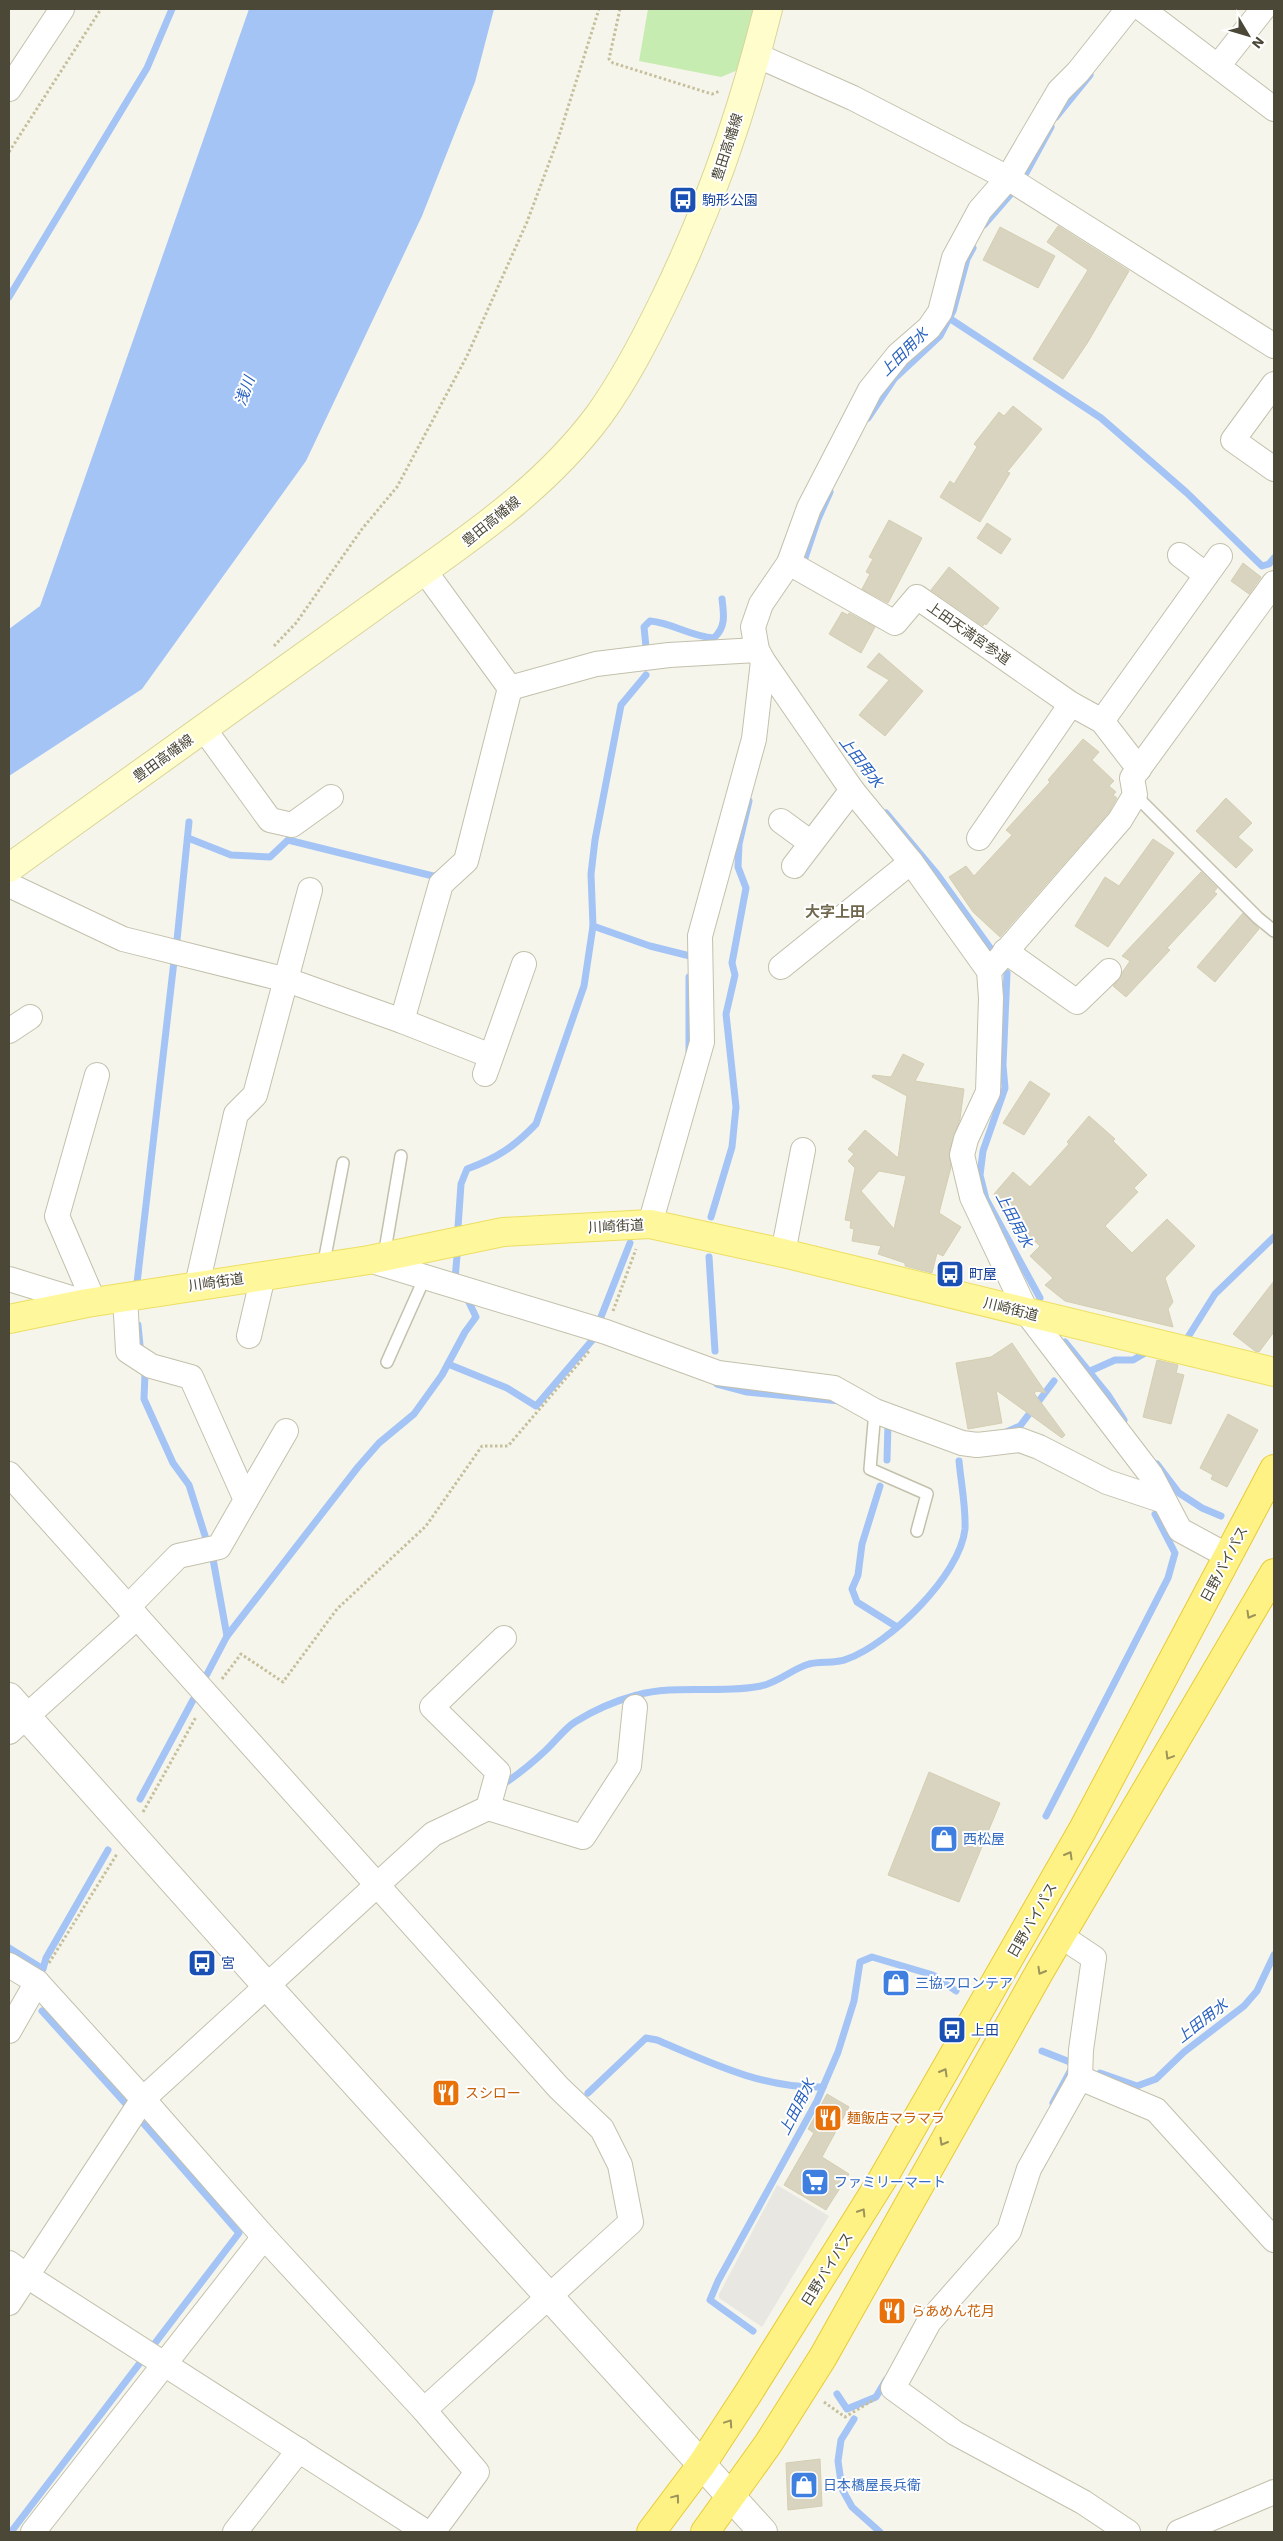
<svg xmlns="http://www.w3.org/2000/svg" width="1283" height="2541" font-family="'Work Sans','Noto Sans JP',sans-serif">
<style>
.green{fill:#c6ecb1}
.parking{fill:#e8e7e2}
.water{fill:#a4c4f6}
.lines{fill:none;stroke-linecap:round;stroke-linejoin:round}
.stream{stroke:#a4c4f6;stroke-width:7}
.building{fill:#d9d4bf;stroke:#d4ceb2;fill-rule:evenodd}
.service-casing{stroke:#c3c0ac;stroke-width:14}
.minor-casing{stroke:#c3c0ac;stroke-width:26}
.tertiary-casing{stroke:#c3c0ac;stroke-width:30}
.secondary-casing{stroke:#d9d598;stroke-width:30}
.primary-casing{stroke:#ecdf63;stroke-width:30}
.trunk-casing{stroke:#e8ca33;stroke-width:30}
.path{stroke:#c5bf9c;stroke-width:3;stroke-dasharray:2.5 2.5;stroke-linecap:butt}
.service{stroke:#fff;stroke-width:11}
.minor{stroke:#fff;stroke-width:24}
.tertiary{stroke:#fff;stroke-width:28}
.secondary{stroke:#fffdcc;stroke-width:28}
.primary{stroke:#fff79b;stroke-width:28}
.trunk{stroke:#fff284;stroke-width:28}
.oneway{stroke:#9c945a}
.labels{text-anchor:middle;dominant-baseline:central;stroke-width:4;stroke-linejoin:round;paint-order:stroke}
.street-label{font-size:14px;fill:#4b4838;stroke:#fff}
.transit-label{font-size:14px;fill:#164399;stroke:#fff;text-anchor:start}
.shop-label{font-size:14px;fill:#366cbe;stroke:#fff;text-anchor:start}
.food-label{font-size:14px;fill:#c56008;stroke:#fff;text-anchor:start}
.water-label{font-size:15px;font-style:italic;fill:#2861c0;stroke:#fff}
.neighbourhood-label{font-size:15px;font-weight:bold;fill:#6f684e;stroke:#fff}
</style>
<rect width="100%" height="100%" fill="#f6f5eb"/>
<polygon class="green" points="648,9 754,9 738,70 721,77 639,61"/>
<polygon class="parking" points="777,2185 829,2216 762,2327 719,2298 719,2294"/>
<polygon class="water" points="249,9 494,9 475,82 422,216 306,461 142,689 9,776 9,629 40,606"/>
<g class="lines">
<g class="stream">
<polyline points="1056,117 1090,75"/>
<polyline points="1026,173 1051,127"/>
<polyline points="984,225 1010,195"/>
<polyline points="9,297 147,68 172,9"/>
<polyline points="949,318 1101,418 1187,493 1262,566 1269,564 1274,558"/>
<polyline points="868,418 894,379 940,336 953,311 967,259 973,248"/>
<polyline points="805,558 818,519 830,492"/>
<path d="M646,647L644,627L650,621C673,623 689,636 714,638C726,627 724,615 722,599"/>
<polyline points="886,813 937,874 991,949"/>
<polyline points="188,838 231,855 270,857 288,840 433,876 440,875"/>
<polyline points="593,926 650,946 694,957 693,959"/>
<polyline points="177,940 189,822"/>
<polyline points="1007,973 1003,1065 1005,1088 983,1151 980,1175 986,1199 1040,1298"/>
<polyline points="689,977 689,1051"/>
<polyline points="711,1217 732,1147 736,1107 726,1014 735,975 732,963 746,888 738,867 739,844 749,801"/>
<path d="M458,1227L461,1184L467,1169C497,1158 514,1147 536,1124L584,986L593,926L591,874L595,840L621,705L646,675"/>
<polyline points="709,1257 715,1351"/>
<polyline points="455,1279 457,1256"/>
<polyline points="137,1283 174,961"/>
<polyline points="599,1322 630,1243"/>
<polyline points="138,1325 140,1345"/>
<polyline points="1188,1337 1215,1294 1274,1237"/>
<polyline points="1065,1342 1108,1395 1124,1420"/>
<polyline points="448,1364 507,1388 536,1406 595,1337"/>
<polyline points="1088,1372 1115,1360 1133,1360 1145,1353"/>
<polyline points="145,1373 144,1399 173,1463 189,1485 207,1542"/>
<polyline points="717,1384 747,1392 840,1401"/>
<polyline points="1006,1432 1020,1426 1054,1381"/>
<polyline points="887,1460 888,1423"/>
<polyline points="1157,1464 1179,1493 1202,1508 1221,1516"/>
<polyline points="880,1486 862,1544 858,1575 852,1589 857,1602 897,1627"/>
<polyline points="213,1559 227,1636"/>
<polyline points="205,1678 227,1636 358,1467 379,1443 414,1414 442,1375 465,1332 476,1317 467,1298"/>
<path d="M500,1786C517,1776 531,1764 545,1751C555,1742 564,1729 575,1722C594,1710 615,1701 637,1695C674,1684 722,1694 761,1686C779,1682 792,1669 809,1664C821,1661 835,1664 847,1659C889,1644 960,1576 965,1529C966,1507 961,1483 959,1461"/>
<polyline points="140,1799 193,1700"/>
<polyline points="1046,1816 1168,1578 1175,1553 1155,1514"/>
<polyline points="9,1948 43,1969 46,1958 108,1850"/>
<polyline points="42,2011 125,2103"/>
<polyline points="1042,2051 1075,2064"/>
<polyline points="1100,2073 1137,2086 1156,2079 1184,2052 1244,2006 1257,1991 1274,1955"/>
<path d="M588,2093L646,2038L657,2040C711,2063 764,2089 823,2087"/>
<polyline points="1053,2103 1073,2066"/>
<polyline points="753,2331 710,2300 718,2281 817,2101 838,2052 854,2001 860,1962 872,1957 933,1975 956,1991"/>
<polyline points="837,2394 847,2409 876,2397 886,2380"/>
<polyline points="854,2419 841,2440 838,2461 842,2489 852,2507 880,2532"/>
<polyline points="11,2532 239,2233 144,2124"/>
</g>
</g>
<g class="building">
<polygon points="1058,226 1129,271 1088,342 1063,379 1033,359 1088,270 1047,242"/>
<polygon points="1000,227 1055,256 1038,288 983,260"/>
<polygon points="1013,406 1042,429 1007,472 1010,473 980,522 940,497 950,481 954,484 977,447 974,444 999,412 1004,416"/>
<polygon points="889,520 922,538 888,603 862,589 870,574 866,572 873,559 869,557"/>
<polygon points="987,523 1011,539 1001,554 977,538"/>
<polygon points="1243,563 1261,577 1249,594 1231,581"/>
<polygon points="949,567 999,608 986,625 985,623 983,626 931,590"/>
<polygon points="842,612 848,615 849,613 875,627 861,653 829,634"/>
<polygon points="879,653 923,691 885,736 859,715 889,680 867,667"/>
<polygon points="1083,739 1099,752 1092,760 1114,781 1109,786 1116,792 1113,795 1117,798 1109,812 1000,937 973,912 949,877 966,866 974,876 1012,835 1006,830 1050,782 1048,780"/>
<polygon points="1226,798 1252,823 1238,837 1253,850 1236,868 1196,831"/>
<polygon points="1153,839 1174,853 1108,947 1075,926 1105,877 1119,886"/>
<polygon points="1201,872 1217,888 1214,892 1217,894 1167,948 1170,950 1126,997 1113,986 1130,961 1122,956"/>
<polygon points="1243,913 1259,929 1215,982 1197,967"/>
<path d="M903,1054L924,1064L915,1081L964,1089L960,1119L949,1152L951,1167L939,1213L961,1227L943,1256L937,1253L932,1273L905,1266V1263L878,1254L881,1246L852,1241L854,1229L850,1228L851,1221L845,1220L855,1168L848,1161L854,1154L848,1149L865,1130L898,1158L907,1096L872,1077L873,1075L891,1077ZM879,1171L906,1176L894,1229L861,1191Z"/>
<polygon points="1030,1081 1050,1094 1024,1135 1003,1123"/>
<polygon points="1089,1116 1115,1139 1113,1141 1147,1175 1134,1188 1138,1192 1105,1226 1132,1253 1167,1219 1195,1246 1165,1278 1173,1302 1168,1309 1173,1327 1065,1301 1045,1285 1053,1278 1030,1256 1040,1246 1003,1212 994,1194 1013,1172 1030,1187 1069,1144 1067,1142"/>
<polygon points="1274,1281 1274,1332 1259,1352 1255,1351 1233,1334"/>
<polygon points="1012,1343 1046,1393 1037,1391 1034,1393 1065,1435 1062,1438 996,1390 1002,1423 968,1429 956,1363 991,1357"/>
<polygon points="1157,1360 1178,1365 1176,1373 1184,1375 1171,1424 1143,1417"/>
<polygon points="1228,1414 1258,1430 1227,1487 1211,1479 1213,1475 1200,1468"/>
<polygon points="929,1772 1000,1803 959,1902 888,1875"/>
<polygon points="827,2094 849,2107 822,2157 849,2174 826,2210 784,2185 814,2133 808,2129"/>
<polygon points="820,2459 822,2506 788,2510 786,2463"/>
</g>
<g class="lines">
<defs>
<g id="service">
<polyline points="1135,795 1258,918 1274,931"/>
<polyline points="384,1256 401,1156"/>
<polyline points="323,1267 343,1163"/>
<polyline points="387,1362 425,1277"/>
<polyline points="875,1411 870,1469 927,1494 917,1531"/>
</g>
<g id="minor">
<polyline points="1128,9 1078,72 1059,91 1008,178 1274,346"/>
<polyline points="1142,9 1274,109"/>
<polyline points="756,55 853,98 1008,178 980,210 954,258 940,312 929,328 898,355 870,390 809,508 789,563 761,604 753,627 757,650 763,661 852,790 911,862 989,971 991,998 988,1092 966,1139 962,1155 972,1197 1027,1313 1151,1475 1180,1530 1228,1556"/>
<polyline points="1218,66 1263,9"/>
<polyline points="9,89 62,9"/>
<polyline points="1274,384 1233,440 1274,469"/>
<polyline points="1180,555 1206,575"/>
<polyline points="789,563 895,623 917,597 1071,704 1102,721 1139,769"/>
<polyline points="510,688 596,664 669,655 757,650"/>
<polyline points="1102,721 1220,556"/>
<polyline points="204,729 270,820 292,825 331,797"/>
<polyline points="781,821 811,843"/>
<polyline points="979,838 1071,704"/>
<polyline points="794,866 852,790"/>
<polyline points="9,885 123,939 287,980 402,1021 441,884 466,861 510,688 424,570"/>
<polyline points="1005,951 1077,1002 1109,971"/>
<polyline points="781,967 911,862"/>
<polyline points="989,971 1120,820 1135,795 1132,778 1274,583"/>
<polyline points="402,1021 491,1056"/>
<polyline points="9,1031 30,1017"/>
<polyline points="485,1074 524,964"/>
<polyline points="650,1224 702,1042 700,936 754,739 763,661"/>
<polyline points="783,1253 803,1150"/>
<polyline points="369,1260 606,1332 718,1373 834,1388 875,1411 962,1443 977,1445 1020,1440 1039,1447 1107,1482 1164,1501"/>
<polyline points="9,1279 87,1303"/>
<polyline points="197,1285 236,1114 255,1095 310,890"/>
<polyline points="125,1296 128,1351 151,1366 191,1377 246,1500 219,1547 178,1556 128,1607"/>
<polyline points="94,1302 57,1216 97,1075"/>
<polyline points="249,1336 263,1276"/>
<polyline points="9,1474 559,2088 602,2129 620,2165 631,2222 424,2410"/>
<polyline points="246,1500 286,1431"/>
<polyline points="9,1732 137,1617"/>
<polyline points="488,1808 498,1772 432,1707 504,1638"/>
<polyline points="1061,1936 1094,1958 1081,2050 1080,2078 1029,2169 1009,2231 929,2322 893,2388 955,2433 1083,2502 1128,2532"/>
<polyline points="9,1965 37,1982 143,2099 264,2237"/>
<polyline points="9,2031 37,1982"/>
<polyline points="1080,2078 1156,2110 1274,2240"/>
<polyline points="9,2263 27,2276 426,2532"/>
<polyline points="9,2303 143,2099 433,1834 488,1808 583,1837 629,1766 635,1707"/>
<polyline points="33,2532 264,2237 424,2410 477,2472 433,2532"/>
<polyline points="235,2532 299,2450"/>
<polyline points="1179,2532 1274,2492"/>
</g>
<polyline id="tertiary" points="9,1697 267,1986 763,2532"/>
<path id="secondary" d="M9,868C130,781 252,695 373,607C453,549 539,496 599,415C625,379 645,340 664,301C710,207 743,110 768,9"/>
<polyline id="primary" points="9,1319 87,1303 369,1260 503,1232 650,1224 783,1253 1274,1372"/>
<g id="trunk">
<polyline points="651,2532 702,2464 749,2392 882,2180 1082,1831 1274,1469"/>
<polyline points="705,2532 768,2444 823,2357 1040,1971 1274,1573"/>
</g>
</defs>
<use href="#service" class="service-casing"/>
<use href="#minor" class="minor-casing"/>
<use href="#tertiary" class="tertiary-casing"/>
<use href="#secondary" class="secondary-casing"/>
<use href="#primary" class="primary-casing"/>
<use href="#trunk" class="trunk-casing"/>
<g class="path">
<polyline points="620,9 609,59 613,63 712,94 720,91"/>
<polyline points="9,152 101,9"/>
<polyline points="274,646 296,623 362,529 397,487 467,356 527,222 558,139 599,9"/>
<polyline points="613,1311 636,1249"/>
<polyline points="222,1679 241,1654 283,1682 337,1609 426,1526 482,1446 508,1446 590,1350"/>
<polyline points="143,1812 196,1717"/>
<polyline points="49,1963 117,1854"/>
<polyline points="824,2402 845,2417 875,2399"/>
</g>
<use href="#service" class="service"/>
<use href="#minor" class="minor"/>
<use href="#tertiary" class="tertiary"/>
<use href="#secondary" class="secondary"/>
<use href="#primary" class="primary"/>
<use href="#trunk" class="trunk"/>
</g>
<defs><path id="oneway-chevron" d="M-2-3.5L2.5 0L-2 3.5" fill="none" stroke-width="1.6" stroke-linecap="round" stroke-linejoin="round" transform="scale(1.25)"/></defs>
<g class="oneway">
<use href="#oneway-chevron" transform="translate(1250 1615) rotate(120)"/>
<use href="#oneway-chevron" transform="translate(1169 1756) rotate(121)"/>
<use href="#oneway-chevron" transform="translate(1069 1855) rotate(-60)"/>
<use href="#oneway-chevron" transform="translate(1041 1971) rotate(120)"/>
<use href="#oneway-chevron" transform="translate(944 2072) rotate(-60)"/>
<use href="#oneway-chevron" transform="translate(943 2142) rotate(120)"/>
<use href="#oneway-chevron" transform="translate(862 2212) rotate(-58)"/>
<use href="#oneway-chevron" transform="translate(729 2423) rotate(-56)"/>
<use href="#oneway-chevron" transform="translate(676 2498) rotate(-53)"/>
</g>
<defs>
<symbol id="bus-square" viewBox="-11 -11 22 22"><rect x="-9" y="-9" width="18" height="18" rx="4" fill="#1a4fb4" stroke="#fff"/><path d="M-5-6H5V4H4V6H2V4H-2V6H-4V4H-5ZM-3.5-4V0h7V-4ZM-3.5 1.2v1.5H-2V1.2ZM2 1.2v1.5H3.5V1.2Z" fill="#fff"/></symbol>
<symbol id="shop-square" viewBox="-11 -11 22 22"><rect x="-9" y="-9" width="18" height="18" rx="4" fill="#3f7fe0" stroke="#fff"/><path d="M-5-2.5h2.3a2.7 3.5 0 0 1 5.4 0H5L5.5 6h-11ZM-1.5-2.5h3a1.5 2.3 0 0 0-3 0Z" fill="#fff"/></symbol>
<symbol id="restaurant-square" viewBox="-11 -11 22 22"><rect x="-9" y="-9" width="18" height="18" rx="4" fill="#e8710a" stroke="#fff"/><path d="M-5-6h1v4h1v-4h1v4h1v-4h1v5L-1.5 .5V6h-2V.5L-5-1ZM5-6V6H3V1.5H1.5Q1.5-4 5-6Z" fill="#fff"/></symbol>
<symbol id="supermarket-square" viewBox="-11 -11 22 22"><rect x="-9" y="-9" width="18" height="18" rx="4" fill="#3f7fe0" stroke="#fff"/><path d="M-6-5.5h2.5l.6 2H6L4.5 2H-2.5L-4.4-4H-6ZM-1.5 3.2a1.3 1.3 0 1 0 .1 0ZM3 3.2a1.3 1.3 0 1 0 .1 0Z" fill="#fff"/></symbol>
</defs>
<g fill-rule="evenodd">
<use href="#bus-square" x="667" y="184" width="32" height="32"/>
<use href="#bus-square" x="934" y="1258" width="32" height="32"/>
<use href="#shop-square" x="928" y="1823" width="32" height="32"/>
<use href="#bus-square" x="186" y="1947" width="32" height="32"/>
<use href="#shop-square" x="880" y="1967" width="32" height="32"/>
<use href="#bus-square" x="936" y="2014" width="32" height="32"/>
<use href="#restaurant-square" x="430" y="2077" width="32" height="32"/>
<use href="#restaurant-square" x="812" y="2102" width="32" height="32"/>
<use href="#supermarket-square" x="799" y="2166" width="32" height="32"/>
<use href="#restaurant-square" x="876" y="2295" width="32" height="32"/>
<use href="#shop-square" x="788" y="2469" width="32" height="32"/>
</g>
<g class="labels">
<g class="street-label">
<text transform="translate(727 147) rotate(-72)">豊田高幡線</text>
<text transform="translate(491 521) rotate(-39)">豊田高幡線</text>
<text transform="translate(969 633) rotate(35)">上田天満宮参道</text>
<text transform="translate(163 758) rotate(-36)">豊田高幡線</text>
<text transform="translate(616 1226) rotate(-3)">川崎街道</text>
<text transform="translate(216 1282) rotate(-8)">川崎街道</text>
<text transform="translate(1011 1309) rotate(14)">川崎街道</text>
<text transform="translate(1224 1564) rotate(-62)">日野バイパス</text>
<text transform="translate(1032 1920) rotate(-60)">日野バイパス</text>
<text transform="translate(827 2269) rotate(-58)">日野バイパス</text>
</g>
<g class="transit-label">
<text x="702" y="200">駒形公園</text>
<text x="969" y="1274">町屋</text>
<text x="221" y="1963">宮</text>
<text x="971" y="2030">上田</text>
</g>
<g class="shop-label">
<text x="963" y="1839">西松屋</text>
<text x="915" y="1983">三協フロンテア</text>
<text x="834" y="2182">ファミリーマート</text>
<text x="823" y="2485">日本橋屋長兵衛</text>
</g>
<g class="food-label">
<text x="465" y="2093">スシロー</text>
<text x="847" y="2118">麺飯店マラマラ</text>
<text x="911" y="2311">らあめん花月</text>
</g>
<g class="water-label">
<text transform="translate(904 352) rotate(-45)">上田用水</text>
<text transform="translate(245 391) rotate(-71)">浅川</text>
<text transform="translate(861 762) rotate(52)">上田用水</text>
<text transform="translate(1014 1220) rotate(62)">上田用水</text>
<text transform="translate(1202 2021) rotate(-38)">上田用水</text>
<text transform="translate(797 2107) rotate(-63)">上田用水</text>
</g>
<g class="neighbourhood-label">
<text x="835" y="912">大字上田</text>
</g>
</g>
<rect width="1283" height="2541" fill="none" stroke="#4b4838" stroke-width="20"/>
<g transform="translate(1248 35) rotate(128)" stroke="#ffffff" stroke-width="4" paint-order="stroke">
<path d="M0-4L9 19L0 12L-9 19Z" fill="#4b4838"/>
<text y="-8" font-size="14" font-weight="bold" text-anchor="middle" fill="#4b4838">N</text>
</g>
</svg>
